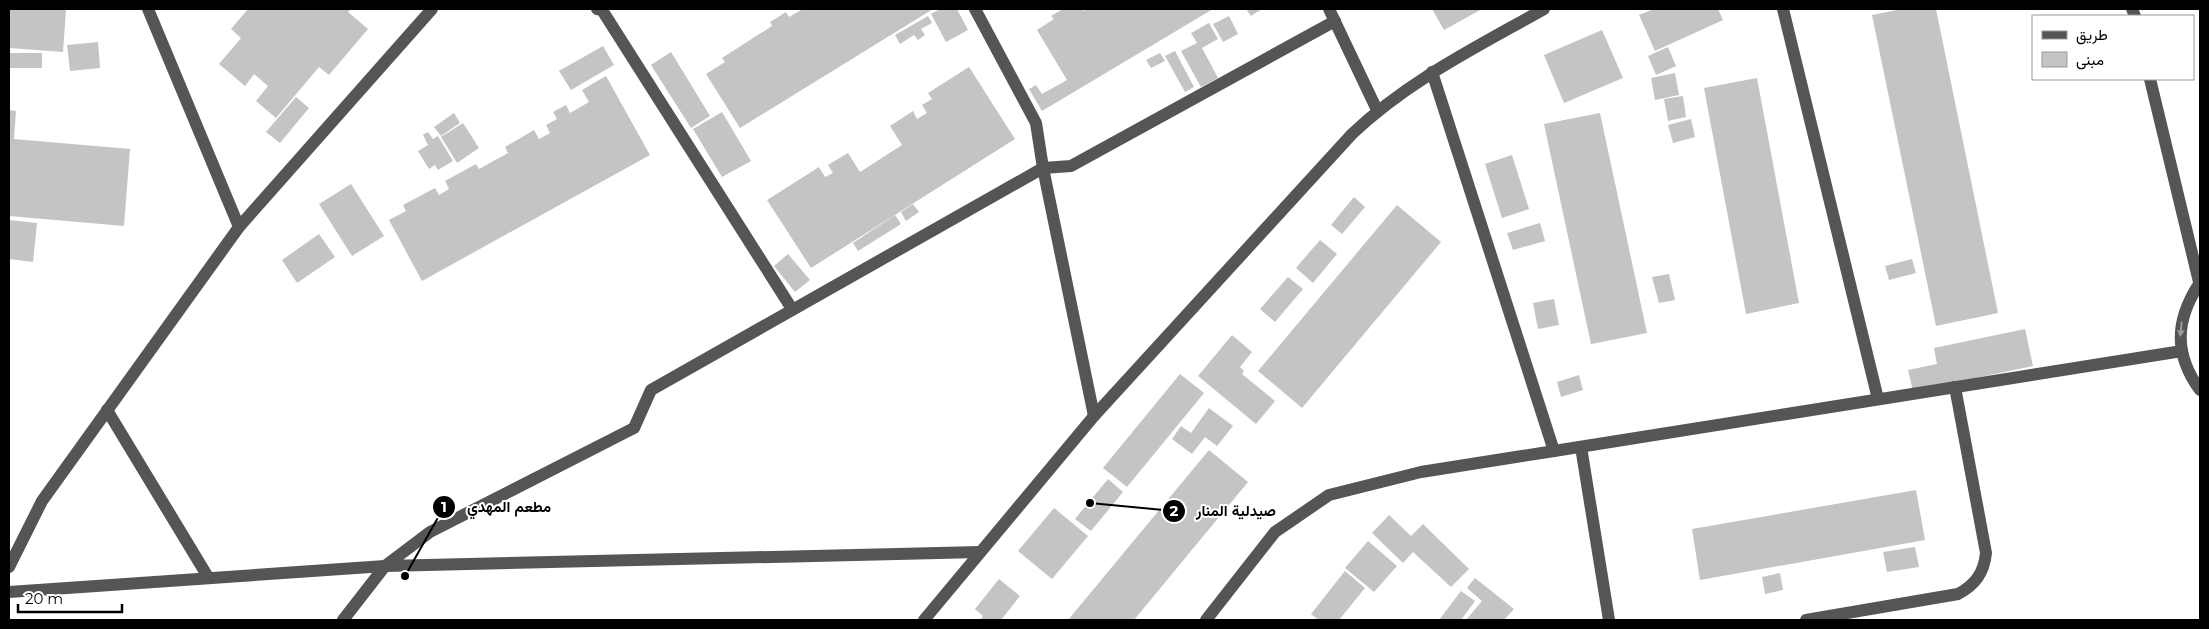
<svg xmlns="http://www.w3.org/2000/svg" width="2209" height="629" font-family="Montserrat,Vazirmatn,sans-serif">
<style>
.building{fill:#c4c4c4}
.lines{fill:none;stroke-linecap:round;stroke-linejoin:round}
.minor{stroke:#555;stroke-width:12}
.oneway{fill:#999}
.leader{fill:none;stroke:#000;stroke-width:2}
.callout-dot{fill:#000;stroke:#fff;stroke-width:2}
.mark-label{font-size:15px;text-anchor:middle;font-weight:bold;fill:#fff}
.callout-label{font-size:15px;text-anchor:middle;font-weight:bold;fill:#000;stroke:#fff;stroke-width:4;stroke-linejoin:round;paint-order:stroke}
</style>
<rect width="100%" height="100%" fill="#fff"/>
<g class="building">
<polygon points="9,9 66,9 63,52 9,48"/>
<polygon points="248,9 351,9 348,12 368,29 329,75 319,67 276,118 256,101 268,86 254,74 245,86 219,64 241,38 231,29"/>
<polygon points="803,9 933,9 740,128 706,74 725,62 722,58 772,26 770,22 786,12 789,17"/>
<polygon points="940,9 957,9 968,30 946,42 931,14"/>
<polygon points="1063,9 1082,9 1083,11 1087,9 1213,9 1042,111 1029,89 1036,85 1042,94 1067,80 1037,30 1054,19 1051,16"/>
<polygon points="1246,9 1262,9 1251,16"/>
<polygon points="1432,9 1482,9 1444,30"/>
<polygon points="1654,9 1718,9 1723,20 1655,51 1639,15"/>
<polygon points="1902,9 1936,9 1998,313 1936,326 1872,15"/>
<polygon points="928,16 932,23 921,29 925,35 918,40 914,35 900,44 895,35"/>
<polygon points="1229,16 1238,34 1223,42 1213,24"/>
<polygon points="1209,23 1218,39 1202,48 1218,78 1201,87 1181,51 1197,43 1191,33"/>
<polygon points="1602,30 1623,78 1564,103 1544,55"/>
<polygon points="98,42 100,68 70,71 67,45"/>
<polygon points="603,46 614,65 571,90 559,71"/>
<polygon points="1668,47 1676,66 1656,75 1648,56"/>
<polygon points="1175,51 1194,87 1185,92 1165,56"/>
<polygon points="671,52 710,116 691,128 651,65"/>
<rect x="9" y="53" width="33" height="15"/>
<polygon points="1160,53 1165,61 1151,68 1146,60"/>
<polygon points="969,67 1015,139 811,268 767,200 819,167 825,177 833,173 828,165 848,153 860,172 902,145 890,126 913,111 917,119 927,113 922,105 932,99 928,93"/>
<polygon points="1675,73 1679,95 1655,100 1651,78"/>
<polygon points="606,76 650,155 422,281 389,220 406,211 403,205 435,188 439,195 449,189 445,181 476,164 479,169 508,153 505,147 534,130 539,139 550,133 546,125 557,119 553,112 566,105 570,113 589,102 582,90"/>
<polygon points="1757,78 1799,303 1746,314 1704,88"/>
<polygon points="1683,96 1686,117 1668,121 1664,99"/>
<polygon points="296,97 309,108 280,143 266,132"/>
<polygon points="9,110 16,111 14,139 130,149 124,226 9,216"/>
<polygon points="722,112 751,161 722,177 693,129"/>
<polygon points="454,113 460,123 441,136 434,127"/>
<polygon points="1600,113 1647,333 1591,344 1544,124"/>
<polygon points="1691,119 1695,137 1673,143 1668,125"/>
<polygon points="463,123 479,148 457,163 441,137"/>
<polygon points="428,132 433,139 438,136 453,161 438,170 435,165 429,169 418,151 428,145 423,135"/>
<polygon points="1512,155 1529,209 1502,218 1485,164"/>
<polygon points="351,184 384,236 352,256 319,204"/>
<polygon points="1354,197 1365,207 1342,234 1331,225"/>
<polygon points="913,204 919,212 906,221 901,212"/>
<polygon points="1397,205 1441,242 1302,408 1258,371"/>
<polygon points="895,215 901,224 858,251 853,243"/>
<polygon points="9,220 37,223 33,262 9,259"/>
<polygon points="1540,223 1545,241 1513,250 1507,233"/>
<polygon points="319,234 335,257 297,283 282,260"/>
<polygon points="1320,240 1337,254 1313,283 1296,268"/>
<polygon points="788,254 810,280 795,292 774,266"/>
<polygon points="1912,259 1916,273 1889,280 1885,266"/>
<polygon points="1669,274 1675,300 1659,303 1652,277"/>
<polygon points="1288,277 1303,289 1275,322 1260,309"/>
<polygon points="1554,299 1559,325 1538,329 1533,303"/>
<polygon points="2025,329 2033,366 1913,391 1908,370 1937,364 1934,348"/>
<polygon points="1232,335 1252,352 1240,367 1244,371 1242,374 1275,401 1256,424 1198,376"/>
<polygon points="1180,374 1204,393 1127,487 1103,468"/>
<polygon points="1579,375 1583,390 1561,397 1557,382"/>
<polygon points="1209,408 1233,426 1217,446 1205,437 1192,454 1172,439 1181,426 1191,433"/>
<polygon points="1209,450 1248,482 1134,620 1068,620"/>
<polygon points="1108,479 1123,492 1091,531 1075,519"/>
<polygon points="1916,490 1925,540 1700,580 1692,529"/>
<polygon points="1054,508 1088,536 1052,579 1018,551"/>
<polygon points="1389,515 1411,536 1423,524 1469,569 1451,587 1413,552 1403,563 1372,533"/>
<polygon points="1368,541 1397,566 1374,592 1345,568"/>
<polygon points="1915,547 1919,567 1887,572 1883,552"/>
<polygon points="1345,571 1365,588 1339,620 1319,620 1311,614"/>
<polygon points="1780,573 1783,590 1765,594 1762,577"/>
<polygon points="1475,578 1514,609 1504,620 1466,620 1482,601 1467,588"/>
<polygon points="999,579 1020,596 1001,620 980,620 983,616 975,609"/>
<polygon points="1461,591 1475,601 1461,620 1439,620"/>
</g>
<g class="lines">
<g class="minor">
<polyline points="148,9 239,227"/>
<polyline points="597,9 602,10 792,309"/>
<polyline points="975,9 1036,123 1043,168 1094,416"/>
<polyline points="1329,9 1377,110"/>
<polyline points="1783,9 1878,399"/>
<polyline points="2132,9 2135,16"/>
<polyline points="1432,72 1554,451 2182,351"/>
<polyline points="2150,79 2200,286"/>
<path d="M2199,284C2175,321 2174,354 2200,390"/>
<polyline points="107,410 208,577"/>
<polyline points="1581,447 1609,620"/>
<polyline points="9,567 42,501 239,227 432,9"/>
<polyline points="9,592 385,566 980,552"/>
<polyline points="343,620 385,566 430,532 634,428 651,390 1043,168 1071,166 1335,21"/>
<path d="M924,620L1094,416L1352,134C1409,80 1477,47 1544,9"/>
<polyline points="1206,620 1275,532 1329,495 1421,472 1554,451"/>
<path d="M1806,620L1958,594C1975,585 1984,573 1986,553L1955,387"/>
</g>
</g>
<defs><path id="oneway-solid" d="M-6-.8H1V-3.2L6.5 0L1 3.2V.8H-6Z" transform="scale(1.25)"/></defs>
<use class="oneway" href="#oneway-solid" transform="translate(2181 329) rotate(95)"/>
<path class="leader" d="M405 576L444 507M1090 503L1174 511"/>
<g class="callout-dot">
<circle cx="405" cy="576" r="5"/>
<circle cx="1090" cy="503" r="5"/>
<circle cx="444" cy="507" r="12"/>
<circle cx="1174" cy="511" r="12"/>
</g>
<g class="mark-label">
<text x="444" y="512">1</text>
<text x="1174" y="516">2</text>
</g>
<g class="callout-label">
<text x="509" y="512">مطعم المهدي</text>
<text x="1236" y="516">صيدلية المنار</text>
</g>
<rect width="2209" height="629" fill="none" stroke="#000000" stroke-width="20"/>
<rect x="2032" y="15" width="162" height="65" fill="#ffffff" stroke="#999999"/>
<rect x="2042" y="31" width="25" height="8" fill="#555555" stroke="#999999"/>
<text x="2076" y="40" font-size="15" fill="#000000">طريق</text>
<rect x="2042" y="52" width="25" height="15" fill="#c4c4c4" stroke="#999999"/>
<text x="2076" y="65" font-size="15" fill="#000000">مبنى</text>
<path d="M18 604v8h104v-8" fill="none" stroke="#000000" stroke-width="2.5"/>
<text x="25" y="604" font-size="15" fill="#000000" stroke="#ffffff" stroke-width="4" paint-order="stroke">20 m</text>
</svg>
